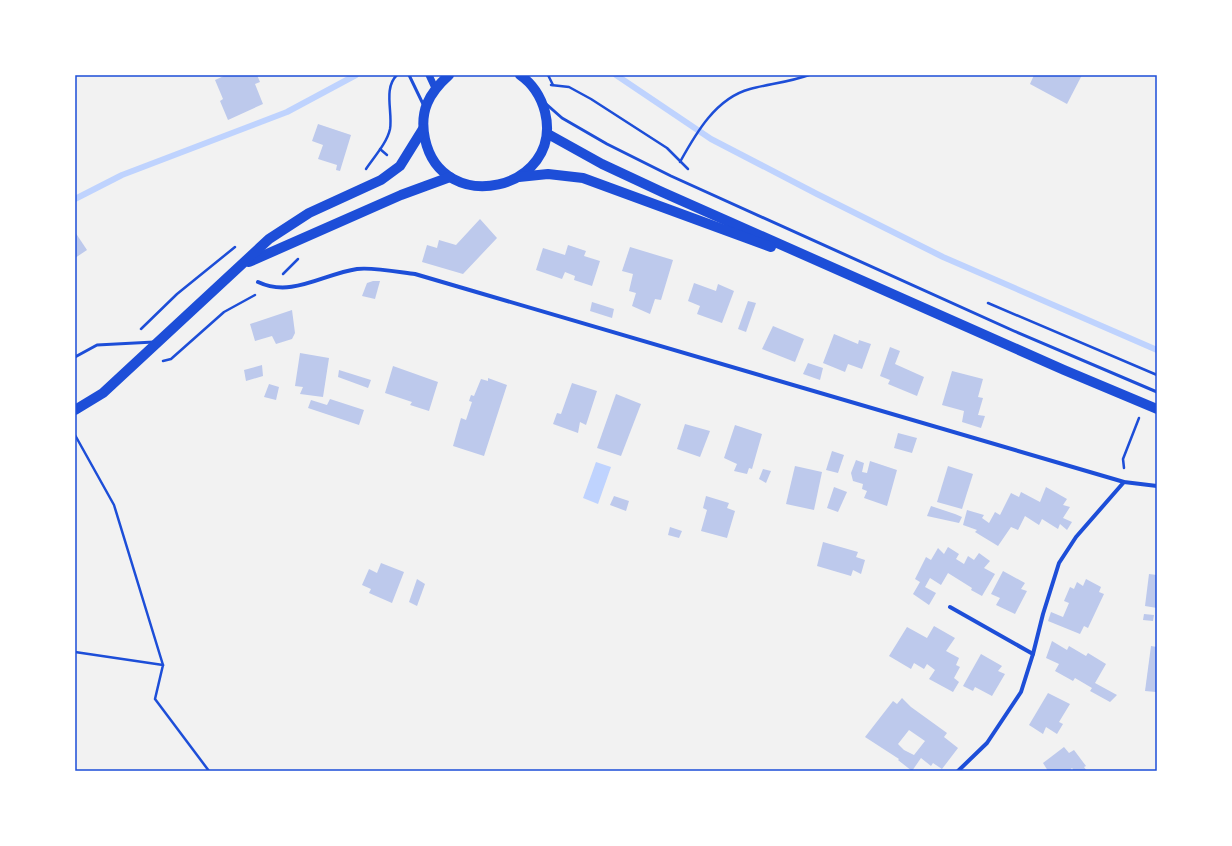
<svg xmlns="http://www.w3.org/2000/svg" width="1232" height="846" font-family="'Golos Text',sans-serif">
<style>
.water{fill:#bfd3fe}
.lines{fill:none;stroke-linecap:round;stroke-linejoin:round}
.stream{stroke:#bfd3fe;stroke-width:6}
.building{fill:#bdc9ec;fill-rule:evenodd}
.path{stroke:#1d4ed8;stroke-width:2.5}
.service{stroke:#1d4ed8;stroke-width:3}
.minor{stroke:#1d4ed8;stroke-width:4}
.tertiary{stroke:#1d4ed8;stroke-width:7}
.primary{stroke:#1d4ed8;stroke-width:10}
.neatline{fill:none;stroke:#1d4ed8;stroke-width:1.5}
</style>
<rect width="100%" height="100%" fill="#f2f2f2"/>
<polygon class="water" points="596,462 611,467 598,504 583,498"/>
<g class="lines">
<g class="stream">
<polyline points="616,75 711,139 817,194 943,257 1157,350"/>
<polyline points="75,199 122,175 287,112 356,75"/>
</g>
</g>
<g class="building">
<polygon points="226,75 257,75 260,82 255,84 263,104 228,120 220,101 223,99 215,80"/>
<polygon points="1034,75 1082,75 1067,104 1030,84"/>
<polygon points="318,124 351,135 340,171 336,170 337,165 318,159 323,145 312,141"/>
<polygon points="480,219 497,238 463,274 422,262 427,245 437,248 439,240 456,245"/>
<polygon points="75,232 87,250 75,258"/>
<polygon points="568,245 586,251 584,256 600,261 592,286 574,280 575,276 565,272 562,279 536,270 543,248 565,255"/>
<polygon points="630,247 673,260 661,300 655,299 650,314 632,306 636,293 629,291 633,274 622,271"/>
<polygon points="373,281 380,281 375,299 362,296 367,283"/>
<polygon points="694,283 716,291 718,284 734,291 722,323 697,314 700,306 688,301"/>
<polygon points="748,301 756,303 746,332 738,329"/>
<polygon points="592,302 614,309 612,318 590,311"/>
<polygon points="292,310 295,333 292,339 276,344 272,336 255,341 250,324"/>
<polygon points="773,326 804,339 795,362 762,349"/>
<polygon points="834,334 858,344 859,340 871,344 862,369 848,364 845,372 823,363"/>
<polygon points="890,347 900,351 895,364 924,377 917,396 888,384 890,380 880,376"/>
<polygon points="300,353 329,358 323,397 300,394 303,387 295,386"/>
<polygon points="808,363 823,368 820,380 803,374"/>
<polygon points="262,365 263,376 246,381 244,370"/>
<polygon points="393,366 438,382 429,411 410,405 412,402 385,393"/>
<polygon points="339,370 371,380 368,388 338,377"/>
<polygon points="952,371 983,379 978,397 983,398 978,415 985,416 981,428 962,422 964,411 942,405"/>
<polygon points="488,378 507,385 484,456 453,446 461,418 466,420 472,402 469,401 471,395 474,396 481,379 488,381"/>
<polygon points="572,383 597,391 586,425 580,422 578,433 553,424 557,413 561,414"/>
<polygon points="269,384 279,387 276,400 264,397"/>
<polygon points="616,394 641,404 621,456 597,448"/>
<polygon points="330,399 364,410 359,425 308,408 311,400 327,405"/>
<polygon points="685,424 710,431 700,457 677,449"/>
<polygon points="735,425 762,434 752,469 749,468 747,474 734,471 737,464 724,458"/>
<polygon points="898,433 917,438 912,453 894,448"/>
<polygon points="832,451 844,455 838,473 826,470"/>
<polygon points="856,460 864,463 862,472 867,473 870,461 897,470 887,506 864,498 867,491 862,489 863,484 853,481 851,473"/>
<polygon points="795,466 822,472 814,510 786,504"/>
<polygon points="948,466 973,474 962,509 937,502"/>
<polygon points="763,469 771,471 766,483 759,479"/>
<polygon points="834,487 847,492 838,512 827,508"/>
<polygon points="1046,487 1067,499 1063,505 1070,507 1063,518 1072,522 1067,530 1060,524 1058,529 1042,519 1039,525 1025,516 1018,530 1011,527 998,546 975,532 977,530 963,525 967,510 984,515 982,518 989,523 995,512 1000,515 1011,493 1019,497 1021,492 1040,502"/>
<polygon points="614,496 629,501 626,511 610,505"/>
<polygon points="706,496 729,503 727,508 735,511 727,538 701,531 707,510 703,508"/>
<polygon points="931,506 955,514 962,517 959,523 927,516"/>
<polygon points="670,527 682,531 679,538 668,535"/>
<polygon points="823,542 858,552 856,557 865,560 861,574 853,570 851,576 817,566"/>
<polygon points="948,547 959,554 956,559 964,564 968,556 974,560 979,553 990,561 984,568 995,574 982,596 971,590 972,588 948,573 941,585 930,578 925,587 936,593 929,605 913,594 920,582 915,579 926,557 931,560 938,548 944,554"/>
<polygon points="381,563 404,572 392,603 369,593 371,589 362,585 369,569 377,573"/>
<polygon points="1003,571 1025,583 1021,589 1027,591 1015,614 996,605 1000,598 991,594"/>
<polygon points="1149,574 1157,575 1157,608 1145,606"/>
<polygon points="417,579 425,584 417,606 409,602"/>
<polygon points="1086,579 1101,587 1099,592 1104,594 1088,628 1084,626 1080,634 1048,621 1051,612 1063,617 1069,603 1064,601 1070,587 1074,589 1077,582 1083,586"/>
<polygon points="1144,614 1154,615 1153,621 1143,620"/>
<polygon points="934,626 955,638 946,651 959,658 956,665 960,667 954,678 959,682 953,692 929,679 935,670 927,664 924,669 914,663 911,669 889,656 907,627 927,638"/>
<polygon points="1052,641 1067,650 1069,646 1086,656 1088,653 1106,664 1095,683 1117,695 1110,702 1090,691 1092,688 1075,678 1073,681 1055,671 1059,664 1046,658"/>
<polygon points="1151,646 1157,647 1156,692 1145,691"/>
<polygon points="981,654 1002,666 998,671 1005,674 992,696 975,687 973,691 963,686"/>
<polygon points="1048,693 1070,704 1059,722 1063,724 1057,734 1046,727 1043,734 1029,725"/>
<path d="M902,698L911,707L947,733L944,737L958,748L942,769L933,763L931,766L921,758L912,771L898,760L899,759L865,737L893,701L897,704ZM909,730L925,741L914,755L904,750L898,744Z"/>
<polygon points="1064,747 1069,753 1074,750 1086,766 1084,767 1087,771 1074,771 1072,768 1069,771 1048,771 1043,763"/>
</g>
<g class="lines">
<g class="path">
<polyline points="548,75 553,85"/>
<polyline points="551,85 569,87 591,99 667,148 688,169"/>
<polyline points="380,149 387,155"/>
<path d="M680,162C696,133 716,98 750,89C769,84 790,82 809,75"/>
<path d="M366,169C374,157 387,143 390,129C393,113 383,88 397,75"/>
<polyline points="283,274 298,259"/>
<polyline points="988,303 1157,375"/>
<polyline points="141,329 177,294 235,247"/>
<polyline points="163,361 171,359 224,312 255,295"/>
<polyline points="75,435 114,505 163,665"/>
<polyline points="1124,468 1123,459 1139,418"/>
<polyline points="75,652 163,665 155,699 209,771"/>
</g>
<g class="service">
<polyline points="409,75 423,104"/>
<polyline points="545,103 562,118 607,144 671,176 1014,331 1157,392"/>
<polyline points="75,357 97,345 154,342"/>
</g>
<g class="minor">
<path d="M258,282C292,298 323,274 357,269C372,267 399,272 415,274L1124,482L1157,486"/>
<polyline points="950,607 1033,654"/>
<polyline points="958,771 987,743 1021,692 1033,654 1043,614 1059,563 1076,537 1124,482"/>
</g>
<polyline class="tertiary" points="429,75 435,88"/>
<g class="primary">
<path d="M449,75C429,93 419,111 425,139C442,218 564,190 545,112C541,97 533,84 520,75"/>
<polyline points="548,134 602,164 662,192 1064,370 1157,409"/>
<polyline points="519,177 548,174 583,178 771,247"/>
<polyline points="249,262 401,195 450,177"/>
<polyline points="75,410 103,393 269,239 309,213 381,180 400,166 423,129"/>
</g>
</g>
<rect width="1232" height="846" fill="none" stroke="#ffffff" stroke-width="152"/>
<rect x="76" y="76" width="1080" height="694" class="neatline"/>
</svg>
